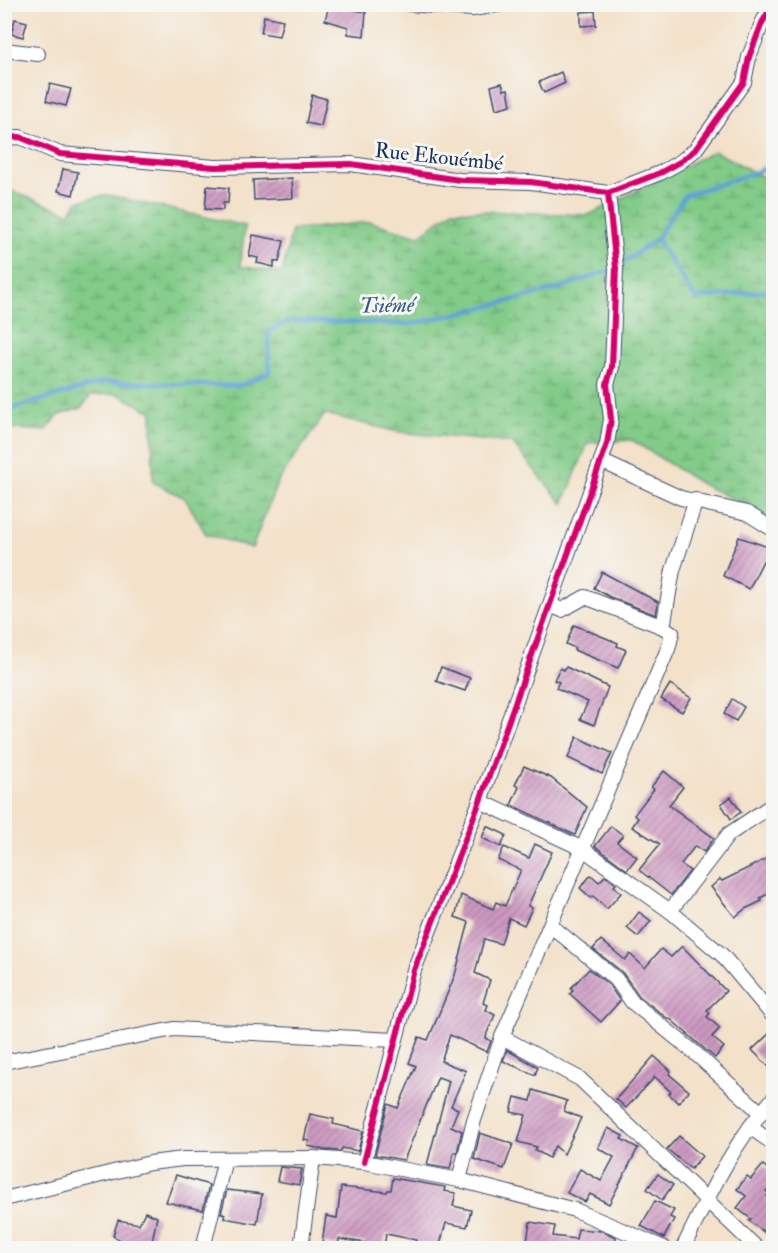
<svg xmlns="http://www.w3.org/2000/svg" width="778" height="1253" font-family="'IM FELL Double Pica',serif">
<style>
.wetland{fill:url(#wetland-marsh);stroke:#4e7d73;stroke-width:1.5}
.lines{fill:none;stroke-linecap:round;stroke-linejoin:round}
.stream{stroke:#5fa2d4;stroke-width:4.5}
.building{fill:url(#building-hatch)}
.street-casing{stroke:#3b4a6e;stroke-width:16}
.street{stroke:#fff;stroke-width:14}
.cycleway-casing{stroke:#f6f6f2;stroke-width:10}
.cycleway{stroke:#d6006c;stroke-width:6}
.labels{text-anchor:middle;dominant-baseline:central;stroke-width:6;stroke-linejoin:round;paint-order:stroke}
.street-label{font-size:21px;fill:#1b2f5e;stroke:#f6f6f2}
.water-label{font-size:22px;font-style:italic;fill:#335787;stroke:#f6f6f2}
</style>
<defs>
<pattern id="wetland-marsh" width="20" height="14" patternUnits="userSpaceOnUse" patternTransform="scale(1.5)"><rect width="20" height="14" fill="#82cb88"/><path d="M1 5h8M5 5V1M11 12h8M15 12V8" fill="none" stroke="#6aa572"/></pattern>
<pattern id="building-hatch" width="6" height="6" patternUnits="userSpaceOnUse" patternTransform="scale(1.5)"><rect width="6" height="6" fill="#cd99c1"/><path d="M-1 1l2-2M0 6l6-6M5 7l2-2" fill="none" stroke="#a67da0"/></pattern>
</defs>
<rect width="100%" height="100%" fill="#f6f6f2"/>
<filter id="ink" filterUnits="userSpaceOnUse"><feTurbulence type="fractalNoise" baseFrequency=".0167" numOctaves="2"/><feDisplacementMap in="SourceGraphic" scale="12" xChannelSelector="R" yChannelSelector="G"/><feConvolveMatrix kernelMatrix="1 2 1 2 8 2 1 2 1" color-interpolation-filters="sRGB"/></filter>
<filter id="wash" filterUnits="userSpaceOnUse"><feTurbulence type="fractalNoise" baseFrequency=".008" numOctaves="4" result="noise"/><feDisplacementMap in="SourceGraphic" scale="24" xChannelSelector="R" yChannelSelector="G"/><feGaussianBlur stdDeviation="1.35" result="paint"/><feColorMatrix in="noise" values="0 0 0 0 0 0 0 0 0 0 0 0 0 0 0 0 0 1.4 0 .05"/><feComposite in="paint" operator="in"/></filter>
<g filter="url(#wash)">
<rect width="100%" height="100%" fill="#f3e1c9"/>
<polygon class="wetland" points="714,151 773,182 773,523 751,507 703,485 632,440 588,443 563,504 512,443 398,432 325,414 278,481 252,548 206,534 185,498 153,482 152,412 118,394 91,395 81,408 59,415 46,431 5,428 4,188 69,213 78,201 108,195 245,226 240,266 282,273 292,230 371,222 419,236 453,210 589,215"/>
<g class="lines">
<g class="stream">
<polyline points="656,239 685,195 751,174 774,164"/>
<polyline points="4,411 104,382 239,386 269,373 268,331 290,321 411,324 490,306 557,289 616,268 656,239 695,298 768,291 774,292"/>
</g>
</g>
<g id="blocks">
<g class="building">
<polygon points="329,6 366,12 364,36 348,34 348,27 325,20"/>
<polygon points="595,11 596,25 581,26 581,12"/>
<polygon points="264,16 283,20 279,36 261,33"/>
<polygon points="15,19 27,22 23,37 11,34"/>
<polygon points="561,72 565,83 544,93 539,82"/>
<polygon points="502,83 504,90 508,89 511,105 496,109 491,86"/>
<polygon points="50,84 71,89 66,106 46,101"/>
<polygon points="312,95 327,99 321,126 306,123"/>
<polygon points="63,169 78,172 73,195 58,191"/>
<polygon points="292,178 293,198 254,200 253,180"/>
<polygon points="207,186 229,188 228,203 223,203 223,210 205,209"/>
<polygon points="253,235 284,241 279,262 274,261 274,267 257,263 258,258 249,256"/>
<polygon points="739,537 774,549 774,565 763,561 749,589 723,576"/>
<polygon points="602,572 658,602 656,615 610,597 594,588"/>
<polygon points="574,625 618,643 617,646 626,650 618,668 574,650 575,648 566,644"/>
<polygon points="441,667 470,678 465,691 436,681"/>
<polygon points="566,667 608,687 594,725 580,719 588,702 556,688 559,682 554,680 560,668 564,670"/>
<polygon points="670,684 691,698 682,712 661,699"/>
<polygon points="732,699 744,707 736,721 724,714"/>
<polygon points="577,737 612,753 602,774 568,758"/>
<polygon points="524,766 551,778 587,807 575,835 511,805 519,787 515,785"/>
<polygon points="664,771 683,787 669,805 714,838 704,852 695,846 681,864 690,871 671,895 639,870 660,844 632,827 638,818 634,815 654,789 651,787"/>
<polygon points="731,797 741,812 731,819 721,804"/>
<polygon points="487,826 506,835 501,847 482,838"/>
<polygon points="611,826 623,835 617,842 637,857 627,870 595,846"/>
<polygon points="535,844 552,852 528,906 532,908 524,925 509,918 501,944 484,939 475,973 490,980 483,1003 488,1005 486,1010 495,1015 487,1033 486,1038 491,1041 487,1052 450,1035 441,1061 466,1071 451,1106 458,1109 451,1126 462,1131 457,1153 454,1152 450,1169 427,1165 449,1081 438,1077 404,1160 375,1155 388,1104 398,1108 416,1066 409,1063 419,1037 428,1040 455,975 469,922 455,917 461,895 493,909 496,902 505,906 521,870 498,860 504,847 529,858"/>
<polygon points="774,855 774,891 760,898 762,901 745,909 735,917 711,887 720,879 722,881"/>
<polygon points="591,875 599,882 605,876 616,884 614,886 621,893 607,909 593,896 591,898 580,888"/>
<polygon points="639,912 651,921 638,937 627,928"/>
<polygon points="601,940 625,960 630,954 645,968 661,949 671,957 682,946 726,991 707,1010 710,1013 707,1017 720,1028 712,1037 724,1047 715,1058 669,1018 668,1019 639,996 622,972 593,949"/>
<polygon points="589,969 609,985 620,1001 601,1022 570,994 573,990 571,988"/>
<polygon points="774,1029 774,1072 752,1050"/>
<polygon points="507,1050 538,1067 535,1075 503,1061"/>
<polygon points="654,1056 671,1071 669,1074 689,1091 678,1103 669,1094 671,1092 655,1077 626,1108 616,1099"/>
<polygon points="533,1090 567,1101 564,1111 581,1118 564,1154 555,1146 549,1158 535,1150 537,1147 518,1142 526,1115 511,1112 515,1097 531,1101"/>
<polygon points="310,1114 334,1119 333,1124 363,1131 358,1151 342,1148 341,1151 324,1150 308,1146 309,1141 304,1140"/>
<polygon points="608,1128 623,1136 621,1139 638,1148 609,1204 590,1194 585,1202 567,1193 580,1169 601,1181 614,1157 598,1148"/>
<polygon points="480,1133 513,1144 504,1169 474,1159"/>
<polygon points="679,1136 702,1156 691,1169 667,1149"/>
<polygon points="763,1165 774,1174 774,1181 766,1191 769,1193 767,1196 774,1201 774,1228 768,1235 749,1221 751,1219 737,1208 746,1196 737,1189 747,1176 751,1179"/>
<polygon points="280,1167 302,1169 299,1185 277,1181"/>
<polygon points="658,1174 673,1185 662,1200 647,1189"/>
<polygon points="176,1175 209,1185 203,1210 166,1202"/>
<polygon points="393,1178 445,1187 444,1191 456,1193 453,1206 471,1210 467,1227 446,1223 439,1248 414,1248 416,1240 386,1234 384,1248 365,1248 366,1243 339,1239 338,1246 322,1243 326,1216 337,1218 341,1187 387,1192 388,1190 391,1190"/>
<polygon points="227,1190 262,1194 257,1224 224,1218 225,1214 221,1213"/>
<polygon points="655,1201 674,1210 670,1217 674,1219 664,1238 641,1226"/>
<polygon points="145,1212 157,1217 151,1246 127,1244 113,1236 118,1220 139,1224"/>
<polygon points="530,1222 555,1226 553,1236 576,1239 578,1229 602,1231 616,1237 615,1248 526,1248"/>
</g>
</g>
</g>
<g filter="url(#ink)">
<use href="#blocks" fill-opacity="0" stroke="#3b4a6e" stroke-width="1.5"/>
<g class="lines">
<defs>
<g id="street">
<polyline points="409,4 472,9 503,4"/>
<polyline points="4,50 38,54"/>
<polyline points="4,138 20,137 60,154 215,167 351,164 460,180 531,182 608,193 660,173 680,162 695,150 744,82 749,57 762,23 773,4"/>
<polyline points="601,461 681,498 747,513 774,530"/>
<polyline points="550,605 562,610 585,597 663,627"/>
<polyline points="480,801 583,849 670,911 722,955 774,1017"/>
<polyline points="670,911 729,834 774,804"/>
<polyline points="550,925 616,979 632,1002 695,1053 760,1112"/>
<polyline points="502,1037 580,1079 757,1248"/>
<polyline points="4,1062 174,1029 395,1040"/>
<polyline points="750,1127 774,1144"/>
<polyline points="364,1162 414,970 480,801 607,444 611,419 607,384 612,367 616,268 608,193"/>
<polyline points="459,1180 474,1120 502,1037 668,649 672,633 663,627 673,570 696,500"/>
<polyline points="4,1199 150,1163 183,1159 313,1158 364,1162 459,1180 575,1210 664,1248"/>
<polyline points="203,1248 225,1159"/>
<polyline points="301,1248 313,1158"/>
<path d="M683,1248C708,1197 734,1140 774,1098"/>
</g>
</defs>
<use href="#street" class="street-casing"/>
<use href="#street" class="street"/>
<defs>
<g id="cycleway">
<polyline points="4,138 20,137 60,154 215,167 351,164 460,180 531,182 608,193 660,173 680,162 695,150 744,82 749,57 762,23 773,4"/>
<polyline points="364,1162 414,970 480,801 607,444 611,419 607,384 612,367 616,268 608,193"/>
</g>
</defs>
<use href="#cycleway" class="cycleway-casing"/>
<use href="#cycleway" class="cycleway"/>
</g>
</g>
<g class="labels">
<g class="street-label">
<text transform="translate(439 157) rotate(6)">Rue Ekouémbé</text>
</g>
<g class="water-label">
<text transform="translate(387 305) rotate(-1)">Tsiémé</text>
</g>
</g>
<rect width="778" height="1253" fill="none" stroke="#f6f6f2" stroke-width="24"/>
</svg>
